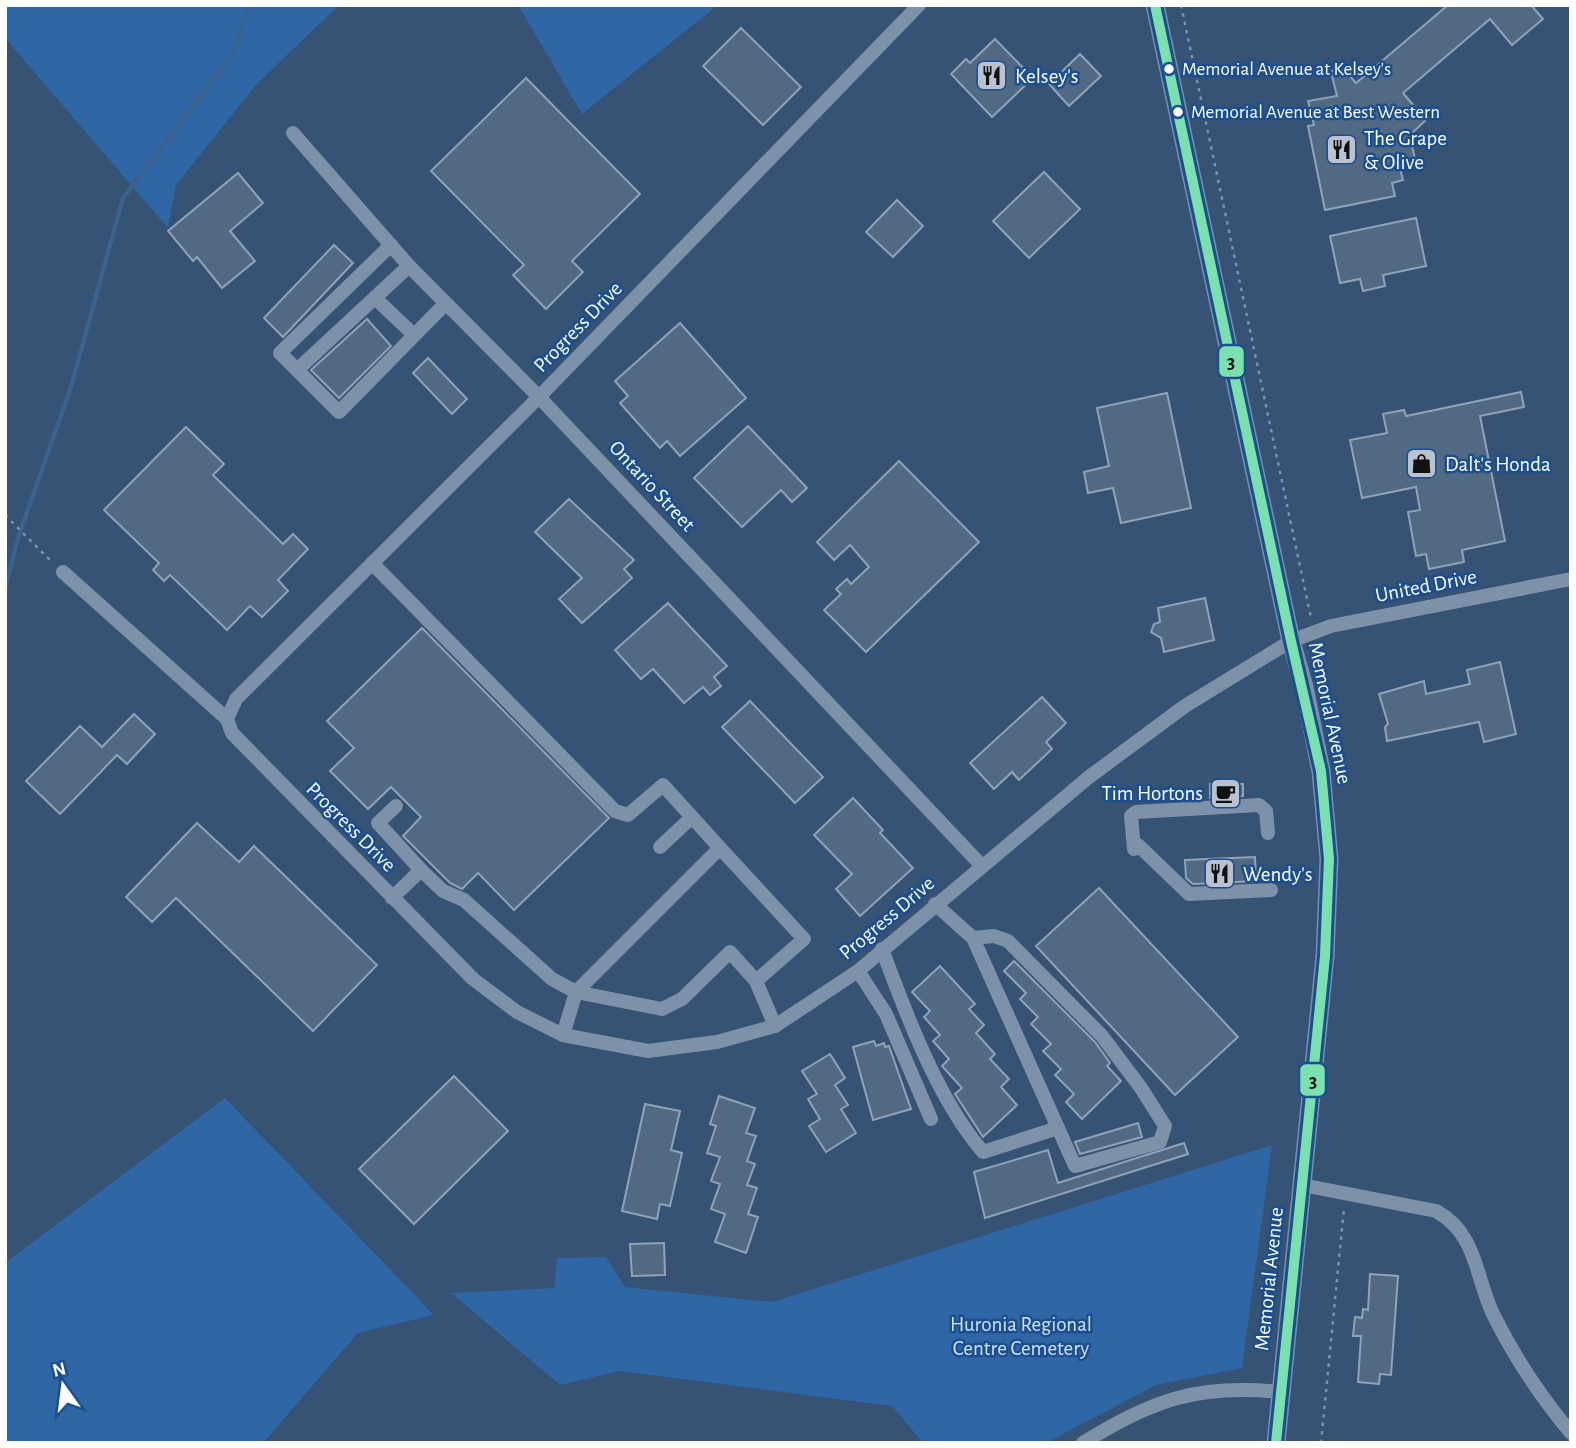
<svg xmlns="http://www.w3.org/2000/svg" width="1576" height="1448" font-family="'Alegreya Sans',sans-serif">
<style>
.green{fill:#2f66a5}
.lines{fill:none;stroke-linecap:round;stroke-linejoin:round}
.stream{stroke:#3b618d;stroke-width:4.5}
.building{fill:#526984;stroke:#92a2b6;stroke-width:2}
.path{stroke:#7d92a8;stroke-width:2.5;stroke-dasharray:3.5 5;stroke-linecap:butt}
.minor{stroke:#7d92a8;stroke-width:14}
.major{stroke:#7d8ea7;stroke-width:19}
.bus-1-casing{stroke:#1b4f8f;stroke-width:16}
.bus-1{stroke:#7ae0ad;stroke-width:10}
.bus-dot{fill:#fff;stroke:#1b4f8f;stroke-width:2.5}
.labels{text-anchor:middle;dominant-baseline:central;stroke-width:5;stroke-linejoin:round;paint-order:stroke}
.bus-label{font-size:19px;fill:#fff;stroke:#1b4f8f;text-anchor:start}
.poi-label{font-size:21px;fill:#fff;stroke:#1b4f8f;text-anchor:start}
.street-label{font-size:21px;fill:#fff;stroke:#1b4f8f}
.park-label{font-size:21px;fill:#cfe3fa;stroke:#1b4f8f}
.line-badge{stroke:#1b4f8f;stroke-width:2.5}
.pale-badge-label{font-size:19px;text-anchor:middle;font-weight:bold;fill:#111}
</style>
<rect width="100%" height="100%" fill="#365274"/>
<g class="green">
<polygon points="5,5 339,5 256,85 176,185 168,228 5,38"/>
<polygon points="518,5 718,5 582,114"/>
<polygon points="225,1098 434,1315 358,1333 263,1443 5,1443 5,1263"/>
<polygon points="1272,1145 1242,1368 1156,1385 1046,1443 923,1443 892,1406 619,1371 560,1385 451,1293 554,1288 557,1258 606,1257 625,1287 772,1302"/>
</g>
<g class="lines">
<polyline class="stream" points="5,589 18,538 71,387 123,198 234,52 250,5"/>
</g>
<g class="building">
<polygon points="1448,5 1531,5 1543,19 1512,45 1490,19 1403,93 1426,120 1410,135 1416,165 1400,168 1403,180 1392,183 1395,196 1325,210 1308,126 1314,125 1308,101 1337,96 1331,72 1340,65 1356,83"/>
<polygon points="741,28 801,87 763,125 703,66"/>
<polygon points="995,39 1033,78 992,117 951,74 966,59 970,63"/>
<polygon points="1080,54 1101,76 1069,106 1049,84"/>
<polygon points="526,78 640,194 572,261 583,272 546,309 513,275 524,265 431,171"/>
<polygon points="1044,172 1080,209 1029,258 993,221"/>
<polygon points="238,173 263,203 230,231 255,261 222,288 197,257 193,261 168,231"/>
<polygon points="897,200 923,226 893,257 866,232"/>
<polygon points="1416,218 1426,266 1383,275 1385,286 1363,291 1360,279 1340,283 1330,236"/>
<polygon points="334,245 353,263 283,337 264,318"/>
<polygon points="367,319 391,346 339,398 311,370"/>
<polygon points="680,323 746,398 680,456 667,441 660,448 620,403 628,396 615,381"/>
<polygon points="428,358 467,399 452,414 413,373"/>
<polygon points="1521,392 1524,407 1480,416 1505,541 1462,550 1464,562 1429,569 1426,554 1416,556 1408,512 1420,510 1416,487 1362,498 1350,440 1387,433 1383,414 1404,410 1406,416"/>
<polygon points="1167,393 1191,508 1121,523 1113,488 1088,493 1084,472 1109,466 1097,408"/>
<polygon points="748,426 807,488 792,502 781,490 742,527 694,478"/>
<polygon points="186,427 224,464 213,475 283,544 293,534 308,549 278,580 288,591 262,617 250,606 227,630 170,575 164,581 153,570 159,563 104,510"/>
<polygon points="899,461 979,542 866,652 824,610 841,594 836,589 847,579 851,584 869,567 850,545 834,560 817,542"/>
<polygon points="569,499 634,560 624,569 632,578 582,623 559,599 582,578 535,532"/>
<polygon points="1205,598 1214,640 1164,652 1161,638 1151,632 1154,624 1160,622 1158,608"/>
<polygon points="668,603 727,666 714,677 721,686 710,695 703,687 684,703 653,669 641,679 615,650"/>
<polygon points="422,628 609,818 514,910 478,873 462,889 450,883 403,836 421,817 391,787 368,809 330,771 354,748 327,721"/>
<polygon points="1500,662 1516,734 1484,742 1479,722 1387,741 1385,727 1388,724 1379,694 1424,681 1426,694 1470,684 1467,670"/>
<polygon points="1042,697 1066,723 1046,742 1052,749 1019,780 1012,772 994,789 970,763"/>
<polygon points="750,701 823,777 795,803 722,727"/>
<polygon points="134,714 155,734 127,764 117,755 60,814 26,781 80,726 102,747"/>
<polygon points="1210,784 1243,784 1243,796 1210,798"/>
<polygon points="853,798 883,830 880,833 913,868 860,916 836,889 852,874 814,835"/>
<polygon points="197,823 239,862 254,846 377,965 313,1031 176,898 152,922 126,897"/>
<polygon points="1255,857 1256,881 1193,884 1186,878 1185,860"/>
<polygon points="1099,888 1238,1037 1175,1095 1036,946"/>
<polygon points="1014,961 1095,1042 1110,1063 1107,1066 1121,1081 1082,1119 1066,1102 1074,1094 1055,1075 1061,1069 1043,1051 1051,1044 1031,1024 1038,1017 1020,999 1026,993 1004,971"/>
<polygon points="940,966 975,1004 969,1009 984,1025 976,1033 995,1054 990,1059 1009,1079 1001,1087 1017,1105 983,1137 955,1094 962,1088 942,1066 949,1059 933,1041 940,1035 924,1017 930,1011 912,992"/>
<polygon points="874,1041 876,1046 884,1043 885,1047 889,1046 911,1109 873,1120 853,1047"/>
<polygon points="830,1054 845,1078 835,1085 848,1105 841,1109 856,1133 826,1152 809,1126 820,1119 808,1099 817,1094 802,1071"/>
<polygon points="454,1076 508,1131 414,1224 359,1169"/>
<polygon points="719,1096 755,1108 746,1133 756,1136 747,1161 755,1164 747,1185 757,1188 748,1214 758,1217 746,1253 715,1242 725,1214 711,1209 720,1184 711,1181 720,1157 707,1153 716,1126 710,1124"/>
<polygon points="645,1104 680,1111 671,1150 682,1153 670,1206 660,1204 657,1219 622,1211"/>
<polygon points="1138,1123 1142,1137 1080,1154 1075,1142"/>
<polygon points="1184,1143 1188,1154 985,1218 974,1172 1048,1150 1058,1183"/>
<polygon points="664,1243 665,1275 632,1276 630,1244"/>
<polygon points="1370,1274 1398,1276 1391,1375 1380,1374 1379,1384 1358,1382 1361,1336 1353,1336 1355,1317 1362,1318 1363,1309 1368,1310"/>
</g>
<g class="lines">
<g class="path">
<polyline points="1181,5 1311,618"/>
<polyline points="5,515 52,562"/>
<polyline points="1321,1443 1344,1208"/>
</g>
<g class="minor">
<polyline points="919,5 539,397 236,699 227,719 232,733 473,979 517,1012 563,1035 648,1051 717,1042 775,1026 858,971 1089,777 1185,706 1291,641 1331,626 1571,579"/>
<polyline points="293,133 409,266 539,397 982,866"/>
<polyline points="391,245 280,353 339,412 446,303"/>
<polyline points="375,298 414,335"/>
<polyline points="297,370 409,266"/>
<polyline points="372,563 615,811 628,815 663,785 720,848"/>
<polyline points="63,572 227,719"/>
<polyline points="396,806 378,823 421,870"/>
<polyline points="1138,845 1189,894 1271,890"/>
<polyline points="660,847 692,817"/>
<polyline points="1134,849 1131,816 1136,812 1259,805 1266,811 1268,833"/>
<polyline points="392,898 421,870 443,891 464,900 552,979 576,992 720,848 804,939 756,981 730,952 682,999 662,1009 576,992 563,1035"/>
<polyline points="935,904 973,938 1075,1166 1160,1142 1165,1126 1141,1088 1102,1036 1008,941 994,936 973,938"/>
<path d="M882,949C906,1014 938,1100 983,1152L1058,1128"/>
<polyline points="858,971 886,1014 931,1119"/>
<polyline points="756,981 775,1026"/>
<path d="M1302,1185L1436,1211C1478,1234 1475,1278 1494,1316C1515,1358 1541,1397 1571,1433"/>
<path d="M1083,1443C1153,1399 1199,1384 1281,1392"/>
</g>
<polyline class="major" points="1155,5 1291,641 1304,687 1321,771 1329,859 1325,956 1276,1443"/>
<defs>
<polyline id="bus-1" points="1155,5 1291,641 1321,771 1329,859 1325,956 1276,1443"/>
</defs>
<use href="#bus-1" class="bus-1-casing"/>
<use href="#bus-1" class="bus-1"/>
</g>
<defs>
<symbol id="restaurant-square" viewBox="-11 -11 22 22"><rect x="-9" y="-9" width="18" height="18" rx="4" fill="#b9c2ce" stroke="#1b4f8f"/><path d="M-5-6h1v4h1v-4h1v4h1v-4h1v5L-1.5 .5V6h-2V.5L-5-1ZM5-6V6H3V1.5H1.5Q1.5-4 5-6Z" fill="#111"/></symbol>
<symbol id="shop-square" viewBox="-11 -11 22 22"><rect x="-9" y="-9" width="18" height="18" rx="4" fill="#b9c2ce" stroke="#1b4f8f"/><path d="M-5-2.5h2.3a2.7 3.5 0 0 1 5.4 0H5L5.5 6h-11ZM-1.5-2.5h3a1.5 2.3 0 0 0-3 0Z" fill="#111"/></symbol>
<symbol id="cafe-square" viewBox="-11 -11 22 22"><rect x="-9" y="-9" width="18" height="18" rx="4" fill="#b9c2ce" stroke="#1b4f8f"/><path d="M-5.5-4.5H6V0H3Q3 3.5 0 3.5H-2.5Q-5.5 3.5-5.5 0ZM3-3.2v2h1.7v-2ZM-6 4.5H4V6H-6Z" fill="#111"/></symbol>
</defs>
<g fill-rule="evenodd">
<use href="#restaurant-square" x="974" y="58" width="35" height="35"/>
<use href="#restaurant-square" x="1324" y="132" width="35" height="35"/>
<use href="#shop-square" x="1404" y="446" width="35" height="35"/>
<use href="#cafe-square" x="1208" y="776" width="35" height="35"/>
<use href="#restaurant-square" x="1202" y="856" width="35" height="35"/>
</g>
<g class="bus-dot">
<circle cx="1169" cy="69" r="6"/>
<circle cx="1178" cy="112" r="6"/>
</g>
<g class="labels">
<g class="bus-label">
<text x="1182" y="69">Memorial Avenue at Kelsey's</text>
<text x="1191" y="112">Memorial Avenue at Best Western</text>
</g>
<g class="poi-label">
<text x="1015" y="76">Kelsey's</text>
<text x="1364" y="138">The Grape<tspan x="1364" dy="24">&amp; Olive</tspan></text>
<text x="1445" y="464">Dalt's Honda</text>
<text x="1203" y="793" text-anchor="end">Tim Hortons</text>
<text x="1243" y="874">Wendy's</text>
</g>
<g class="street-label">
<text transform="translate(578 327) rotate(-46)">Progress Drive</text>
<text transform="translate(652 486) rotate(47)">Ontario Street</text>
<text transform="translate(1426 586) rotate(-11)">United Drive</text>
<text transform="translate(1330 713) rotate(78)">Memorial Avenue</text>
<text transform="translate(351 827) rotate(45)">Progress Drive</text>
<text transform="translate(887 918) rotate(-40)">Progress Drive</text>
<text transform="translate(1269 1279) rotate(-84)">Memorial Avenue</text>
</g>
<g class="park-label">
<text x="1021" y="1324">Huronia Regional<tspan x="1021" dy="24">Centre Cemetery</tspan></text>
</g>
</g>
<g class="line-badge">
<rect x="1218" y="345" width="27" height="33" rx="7" fill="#7ae0ad"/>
<rect x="1299" y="1063" width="27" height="34" rx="7" fill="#7ae0ad"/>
</g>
<g class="pale-badge-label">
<text x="1231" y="368">3</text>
<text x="1313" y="1087">3</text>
</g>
<rect width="1576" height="1448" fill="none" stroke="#ffffff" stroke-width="14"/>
<g transform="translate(63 1385) rotate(346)" stroke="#1b4f8f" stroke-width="5" paint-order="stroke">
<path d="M0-5L12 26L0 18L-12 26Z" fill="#ffffff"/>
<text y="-10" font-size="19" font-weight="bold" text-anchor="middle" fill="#ffffff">N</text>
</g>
</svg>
